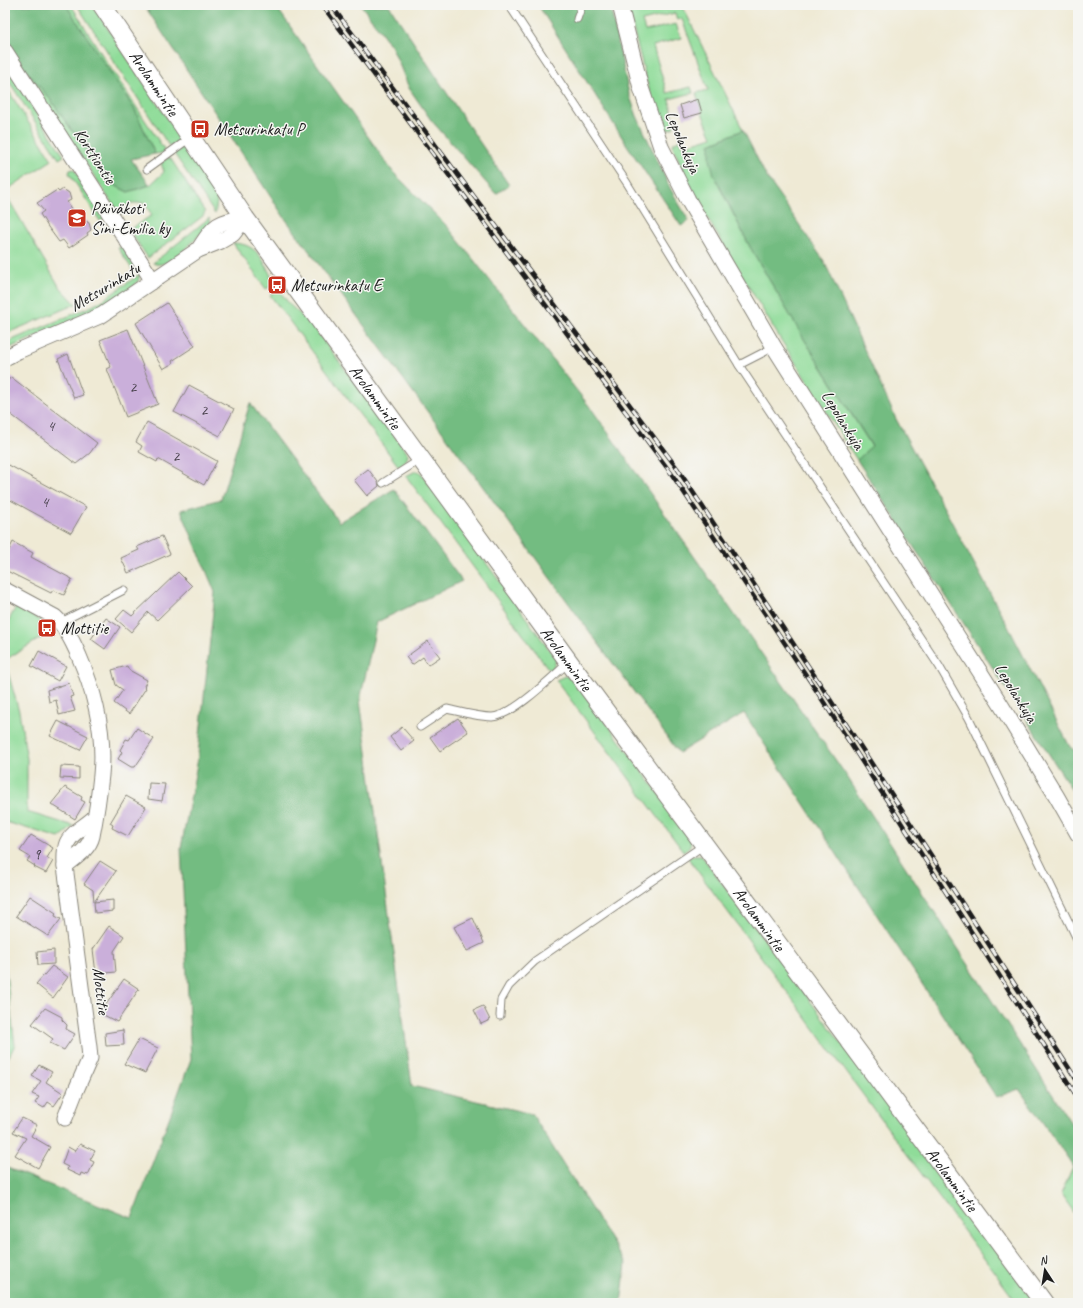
<svg xmlns="http://www.w3.org/2000/svg" width="1083" height="1308" font-family="Caveat,sans-serif">
<style>
.green{fill:#8fdc99;stroke:#567c5a}
.forest{fill:#73bc81;stroke:#486c4e}
.building{fill:#caafda}
.lines{fill:none;stroke-linecap:round;stroke-linejoin:round}
.service-casing{stroke:#868378;stroke-width:9}
.minor-casing{stroke:#868378;stroke-width:17}
.tertiary-casing{stroke:#868378;stroke-width:20}
.service{stroke:#fff;stroke-width:7}
.minor{stroke:#fff;stroke-width:15}
.tertiary{stroke:#fff;stroke-width:18}
.rail-casing{stroke:#1c1c1c;stroke-width:4.5}
.rail{stroke:#f6f6f2;stroke-width:3;stroke-dasharray:9;stroke-linecap:butt}
.labels{text-anchor:middle;dominant-baseline:central;stroke-width:3;stroke-linejoin:round;paint-order:stroke}
.number-label{font-size:15px;fill:#48414c}
.street-label{font-size:17px;fill:#1c1c1c;stroke:#f6f6f2}
.poi-label{font-size:17px;fill:#1c1c1c;stroke:#f6f6f2;text-anchor:start}
</style>
<rect width="100%" height="100%" fill="#f6f6f2"/>
<filter id="ink" filterUnits="userSpaceOnUse"><feTurbulence type="fractalNoise" baseFrequency=".025" numOctaves="2"/><feDisplacementMap in="SourceGraphic" scale="8" xChannelSelector="R" yChannelSelector="G"/><feConvolveMatrix kernelMatrix="1 2 1 2 8 2 1 2 1" color-interpolation-filters="sRGB"/></filter>
<filter id="wash" filterUnits="userSpaceOnUse"><feTurbulence type="fractalNoise" baseFrequency=".012" numOctaves="4" result="noise"/><feDisplacementMap in="SourceGraphic" scale="16" xChannelSelector="R" yChannelSelector="G"/><feGaussianBlur stdDeviation="0.9" result="paint"/><feColorMatrix in="noise" values="0 0 0 0 0 0 0 0 0 0 0 0 0 0 0 0 0 1.4 0 .05"/><feComposite in="paint" operator="in"/></filter>
<g filter="url(#wash)">
<rect width="100%" height="100%" fill="#efead5"/>
<g class="green">
<polygon points="66,5 71,5 104,58 164,149 163,153 155,154 135,110"/>
<polygon points="77,5 92,5 181,139 172,146 169,146"/>
<polygon points="627,5 682,5 743,130 710,144 721,190 750,247 804,339 872,447 857,460 781,340 706,216 682,168 672,144 680,139 683,146 712,137 702,113 696,93 708,90 682,19 677,20 675,13 642,21 645,31 676,24 681,38 653,46 667,93 691,87 693,93 669,99 675,124 673,128 664,131 652,100 648,86"/>
<polygon points="5,65 64,156 59,159 5,75"/>
<polygon points="24,68 50,99 108,182 128,192 150,185 164,172 161,163 167,158 171,159 201,206 205,212 203,216 148,258 129,230 152,215 144,203 130,203 117,211"/>
<polygon points="5,85 52,160 5,191"/>
<polygon points="182,147 188,148 215,190 217,202 215,214 175,155 175,152"/>
<polygon points="74,169 105,218 100,221 69,173 70,170"/>
<polygon points="5,193 59,286 76,304 5,334"/>
<path d="M209,218L211,222C201,233 169,272 153,263Z"/>
<path d="M233,243C260,244 264,263 275,284L266,289Z"/>
<polygon points="123,246 135,267 134,269 132,269 118,248"/>
<polygon points="140,274 138,281 135,285 107,305 5,350 5,343 92,306 103,300"/>
<path d="M278,289L290,305L312,325L408,454C407,461 404,463 399,467L270,295Z"/>
<polygon points="416,471 420,472 556,659 554,666 550,671 406,476"/>
<polygon points="17,605 54,630 5,660 5,627"/>
<polygon points="5,662 19,711 27,759 27,812 74,826 59,838 6,822 5,824"/>
<path d="M565,676L573,678L691,837C691,845 690,848 683,851L556,680Z"/>
<polygon points="694,855 701,855 1036,1303 1017,1303 688,858"/>
<polygon points="5,964 15,1045 5,1064"/>
<polygon points="1078,1156 1078,1218 1061,1194"/>
</g>
<g class="forest">
<polygon points="5,5 66,5 135,110 155,154 131,159 150,185 128,192 108,182 50,99 24,68 5,38"/>
<polygon points="144,5 275,5 393,172 447,226 593,411 846,775 1078,1134 1078,1156 1074,1167 1019,1089 997,1097 993,1092 744,713 679,753 284,217"/>
<polygon points="361,5 389,5 464,119 509,185 496,194 431,120 409,88 392,47"/>
<polygon points="538,5 610,5 629,94 637,116 670,188 689,221 681,226 625,142"/>
<polygon points="743,130 766,176 824,261 896,419 1010,630 1070,747 1078,753 1078,804 1073,791 857,460 872,446 804,339 750,247 714,175 710,159 710,144"/>
<polygon points="250,403 339,522 394,489 462,581 377,622 360,700 412,1086 532,1114 626,1264 621,1303 5,1303 5,1167 132,1218 191,1059 181,848 197,764 215,592 181,510 221,499"/>
</g>
<g id="blocks">
<g class="building">
<polygon points="698,99 702,113 684,118 680,105"/>
<polygon points="63,189 69,193 71,200 67,202 78,221 83,219 89,223 91,230 87,233 88,235 69,248 63,240 59,242 48,227 40,214 44,211 37,203 57,190 59,192"/>
<polygon points="167,303 195,346 172,361 173,363 163,369 136,323"/>
<polygon points="128,329 158,404 126,417 107,369 111,367 100,340"/>
<polygon points="68,354 83,395 74,398 58,359"/>
<polygon points="11,377 97,443 90,453 76,464 5,410 5,384"/>
<polygon points="189,385 234,409 220,436 174,412"/>
<polygon points="147,422 217,461 204,485 158,459 157,462 139,452 142,446 136,442"/>
<polygon points="5,463 86,507 71,533 5,497"/>
<polygon points="368,469 378,482 379,486 367,496 354,480"/>
<polygon points="162,536 170,554 128,573 121,558 139,550 137,547"/>
<polygon points="13,542 33,553 31,557 72,579 64,595 53,590 51,593 5,570 5,550 8,552"/>
<polygon points="178,572 192,586 157,620 148,612 131,632 116,619 124,610 132,616"/>
<polygon points="106,618 120,627 105,649 91,639"/>
<polygon points="428,641 440,657 428,665 423,657 412,665 406,657"/>
<polygon points="39,651 66,666 58,681 31,666"/>
<polygon points="127,666 129,670 147,680 144,686 146,688 129,714 114,703 123,690 116,685 112,670"/>
<polygon points="69,683 73,696 70,697 75,711 59,715 56,700 49,702 47,690"/>
<polygon points="458,718 468,732 440,751 430,737"/>
<polygon points="58,721 88,736 80,750 50,736"/>
<polygon points="402,727 414,741 401,751 390,737"/>
<polygon points="137,728 154,739 135,767 131,767 118,759 122,752 120,750 126,739 129,740"/>
<polygon points="61,766 79,767 79,779 60,778"/>
<polygon points="149,783 165,784 162,801 148,799"/>
<polygon points="65,787 82,797 81,800 85,802 75,819 51,804"/>
<polygon points="126,796 146,807 128,836 112,828 113,825 110,823"/>
<polygon points="31,835 53,848 47,858 53,861 46,873 34,867 35,866 27,861 30,857 20,851"/>
<polygon points="100,861 116,871 94,902 93,890 84,884"/>
<polygon points="30,896 56,913 55,916 61,919 48,936 16,916"/>
<polygon points="113,900 113,911 95,913 94,902"/>
<polygon points="473,918 484,943 467,951 454,927"/>
<polygon points="109,926 124,936 114,951 116,972 96,974 93,949"/>
<polygon points="54,950 54,964 38,965 37,952"/>
<polygon points="52,966 68,977 53,998 36,984"/>
<polygon points="124,979 139,989 117,1022 100,1013"/>
<polygon points="483,1006 490,1020 481,1024 474,1010"/>
<polygon points="45,1008 62,1017 62,1020 67,1025 66,1029 75,1034 64,1050 50,1043 53,1039 32,1024"/>
<polygon points="123,1030 124,1045 106,1046 105,1033"/>
<polygon points="139,1039 158,1048 145,1073 124,1064"/>
<polygon points="39,1065 52,1072 46,1082 63,1093 54,1106 48,1102 44,1108 35,1103 39,1097 32,1094 41,1081 32,1076"/>
<polygon points="22,1118 37,1125 31,1136 50,1147 38,1168 15,1155 26,1138 13,1132"/>
<polygon points="80,1144 95,1151 90,1160 94,1162 88,1175 81,1173 80,1176 67,1170 68,1167 62,1164 68,1147 75,1151"/>
</g>
</g>
</g>
<g filter="url(#ink)">
<use href="#blocks" fill-opacity="0" stroke="#868378" stroke-width="1"/>
<g class="lines">
<defs>
<g id="service">
<polyline points="509,5 627,183 739,365 939,666 969,718 1078,941"/>
<polyline points="577,19 582,5"/>
<polyline points="147,169 190,138"/>
<polyline points="739,365 774,347"/>
<polyline points="383,483 421,459"/>
<polyline points="61,622 124,590"/>
<path d="M420,727L447,709C461,712 477,717 492,717C513,716 553,676 569,662"/>
<polyline points="500,1016 501,1000 509,986 535,961 704,845"/>
</g>
<g id="minor">
<polyline points="620,5 641,88 661,147 688,200 774,347 1001,705 1057,797 1078,834"/>
<polyline points="5,51 153,281"/>
<path d="M198,250C215,225 215,222 245,218"/>
<polyline points="5,358 18,351 102,315 198,250 221,241 233,234 245,218"/>
<path d="M5,590L55,617C66,627 73,642 79,656C95,693 105,735 101,775C99,795 96,816 92,836C89,849 76,857 65,866"/>
<path d="M65,1118L76,1090L90,1058L89,1047L65,866C65,859 64,850 67,843C72,832 87,825 95,817"/>
</g>
<g id="tertiary">
<path id="s1" d="M102,5L245,218L569,662L1044,1303"/>
</g>
</defs>
<use href="#service" class="service-casing"/>
<use href="#minor" class="minor-casing"/>
<use href="#tertiary" class="tertiary-casing"/>
<use href="#service" class="service"/>
<use href="#minor" class="minor"/>
<use href="#tertiary" class="tertiary"/>
<defs>
<g id="rail">
<polyline points="322,5 671,473 816,690 1078,1098"/>
<polyline points="331,5 677,468 822,687 1078,1082"/>
</g>
</defs>
<use href="#rail" class="rail-casing"/>
<use href="#rail" class="rail"/>
</g>
</g>
<defs>
<symbol id="bus-square" viewBox="-11 -11 22 22"><rect x="-9" y="-9" width="18" height="18" rx="4" fill="#c8321e" stroke="#f6f6f2"/><path d="M-5-6H5V4H4V6H2V4H-2V6H-4V4H-5ZM-3.5-4V0h7V-4ZM-3.5 1.2v1.5H-2V1.2ZM2 1.2v1.5H3.5V1.2Z" fill="#fff"/></symbol>
<symbol id="school-square" viewBox="-11 -11 22 22"><rect x="-9" y="-9" width="18" height="18" rx="4" fill="#c8321e" stroke="#f6f6f2"/><path d="M0-5L7-2L0 1L-7-2ZM-4 1L0 2.5L4 1V4Q0 6-4 4Z" fill="#fff"/></symbol>
</defs>
<g fill-rule="evenodd">
<use href="#bus-square" x="189" y="118" width="22" height="22"/>
<use href="#school-square" x="66" y="207" width="22" height="22"/>
<use href="#bus-square" x="266" y="274" width="22" height="22"/>
<use href="#bus-square" x="36" y="617" width="22" height="22"/>
</g>
<g class="labels">
<g class="number-label">
<text x="133" y="387">2</text>
<text x="204" y="410">2</text>
<text x="51" y="426">4</text>
<text x="176" y="456">2</text>
<text x="45" y="502">4</text>
<text x="37" y="854">9</text>
</g>
<g class="street-label">
<text stroke="none"><textPath href="#s1" startOffset="94">Arolammintie</textPath></text>
<text transform="translate(683 142) rotate(67)">Lepolankuja</text>
<text transform="translate(95 156) rotate(57)">Korttiontie</text>
<text transform="translate(105 287) rotate(-31)">Metsurinkatu</text>
<text stroke="none"><textPath href="#s1" startOffset="478">Arolammintie</textPath></text>
<text transform="translate(843 420) rotate(58)">Lepolankuja</text>
<text stroke="none"><textPath href="#s1" startOffset="802">Arolammintie</textPath></text>
<text transform="translate(1016 693) rotate(58)">Lepolankuja</text>
<text stroke="none"><textPath href="#s1" startOffset="1126">Arolammintie</textPath></text>
<text transform="translate(101 991) rotate(83)">Mottitie</text>
<text stroke="none"><textPath href="#s1" startOffset="1450">Arolammintie</textPath></text>
</g>
<g class="poi-label">
<text x="214" y="129">Metsurinkatu P</text>
<text x="91" y="208">Päiväkoti<tspan x="91" dy="20">Sini-Emilia ky</tspan></text>
<text x="291" y="285">Metsurinkatu E</text>
<text x="61" y="628">Mottitie</text>
</g>
</g>
<rect width="1083" height="1308" fill="none" stroke="#f6f6f2" stroke-width="20"/>
<g transform="translate(1045 1270) rotate(348)" stroke="#f6f6f2" stroke-width="3" paint-order="stroke">
<path d="M0-3L7 15L0 10L-7 15Z" fill="#1c1c1c"/>
<text y="-6" font-size="11" font-weight="bold" text-anchor="middle" fill="#1c1c1c">N</text>
</g>
</svg>
